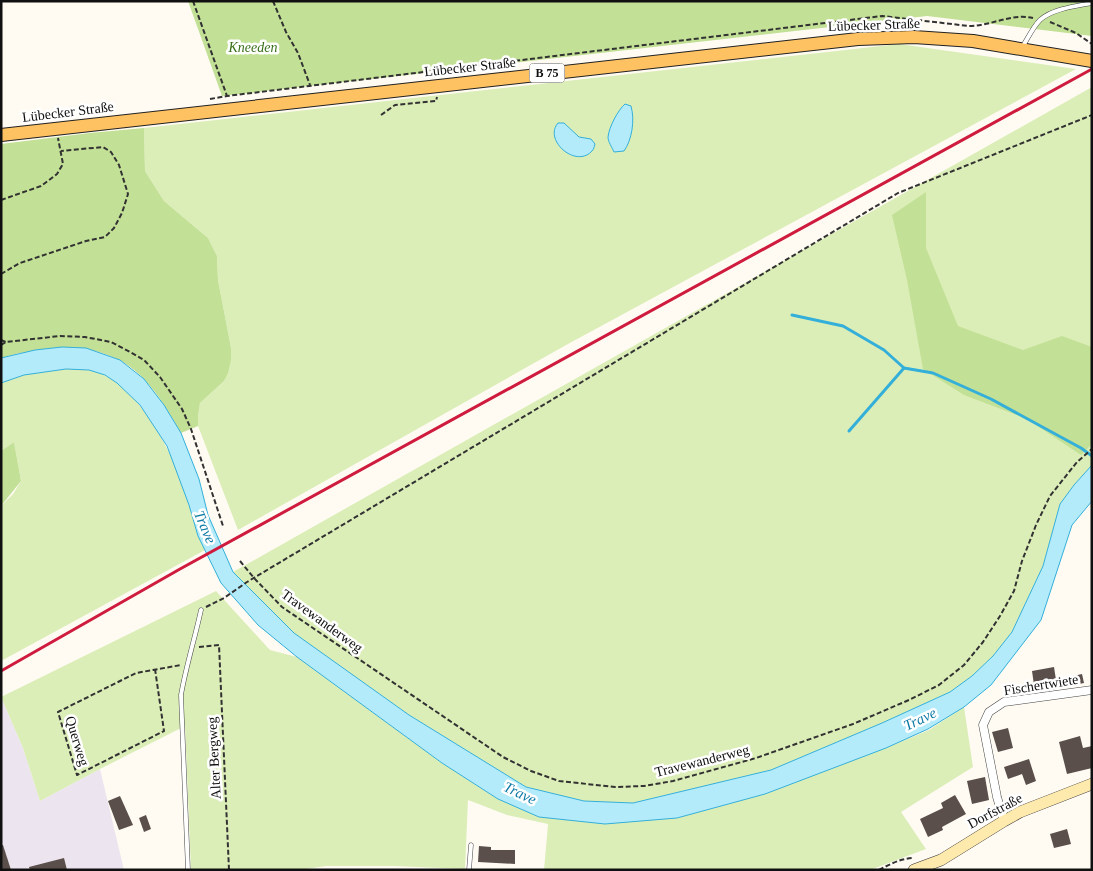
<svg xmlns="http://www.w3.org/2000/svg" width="1093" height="871" font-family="'Times New Roman',serif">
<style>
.industrial{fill:#ece4ef}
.green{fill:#dceeb8}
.forest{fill:#c2e096}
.water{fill:#b3ebfb;stroke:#33afd9}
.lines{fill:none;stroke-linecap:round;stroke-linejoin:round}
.stream{stroke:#33afd9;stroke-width:3}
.building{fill:#5a4f4b}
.service-casing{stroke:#434343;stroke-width:5}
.minor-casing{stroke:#434343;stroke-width:9}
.secondary-casing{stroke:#323232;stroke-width:12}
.primary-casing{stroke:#212121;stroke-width:14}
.path{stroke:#323232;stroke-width:2;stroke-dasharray:5 2.5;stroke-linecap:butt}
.service{stroke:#fff;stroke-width:4}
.minor{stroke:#fff;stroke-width:8}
.secondary{stroke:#ffeaae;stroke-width:11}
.primary{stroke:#ffc263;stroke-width:12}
.rail{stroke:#ce1b3e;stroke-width:3}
.labels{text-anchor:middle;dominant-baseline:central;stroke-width:5;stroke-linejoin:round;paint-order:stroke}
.shield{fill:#fff;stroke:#585858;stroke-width:1}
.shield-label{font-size:12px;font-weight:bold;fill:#101010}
.street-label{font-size:14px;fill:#101010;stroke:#fff}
.park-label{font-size:14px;font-style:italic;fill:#386f19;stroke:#fff}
.water-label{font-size:15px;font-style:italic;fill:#0d7aa6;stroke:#fff}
</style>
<rect width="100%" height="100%" fill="#fffbf3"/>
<polygon class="industrial" points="1,697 23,748 40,801 100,769 124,870 1,870"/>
<g class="green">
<polygon points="899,44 1076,69 568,344 238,530 198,426 198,416 200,403 224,381 231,348 218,280 217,256 208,238 164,201 145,171 144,128"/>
<polygon points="1092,87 1092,465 1074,485 1060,504 1043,566 1012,632 993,656 972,676 950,692 882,723 771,770 633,803 584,801 526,787 409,715 294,633 233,572"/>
<path d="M66,369C73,369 81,369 89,370C104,373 117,382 128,393C159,423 177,466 190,507C194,522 198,536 205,550L1,661V506L13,494L21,481L14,442L1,451V383L24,375Z"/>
<polygon points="216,591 270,650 297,657 442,763 498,799 677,818 765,794 886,748 929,730 964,707 973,767 901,812 926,849 870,870 544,870 548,824 507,815 468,800 465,869 393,866 326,866 299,870 191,870 185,726 100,769 40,801 23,748 1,697"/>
</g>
<g class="forest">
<polygon points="188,1 1092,1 1092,36 927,16 222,96"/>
<path d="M144,128L145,171L164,201L208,238L217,256L218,280L231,348V360L228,373L224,381L200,403L198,416V426L181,433C170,414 159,395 144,379C106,339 50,344 1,358V144L90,133Z"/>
<polygon points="926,192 926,248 958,326 1023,350 1062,336 1092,347 1092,444 1081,455 1027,419 964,395 923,369 907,280 892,215"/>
<polygon points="14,442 21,481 1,506 1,451"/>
</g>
<g class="water">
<path d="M625,104L631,106C635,120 632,140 624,151L614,152C612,147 608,142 608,137C609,127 618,110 625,104Z"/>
<path d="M558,123H564L579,137L591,139L595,144C594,147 594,149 592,151C576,169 543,140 558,123Z"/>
<polygon points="62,347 86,348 120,360 144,379 164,405 181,433 199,479 208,515 233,572 294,633 409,715 526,787 584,801 633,803 771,770 882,723 950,692 972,676 993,656 1012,632 1043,566 1060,504 1074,485 1092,465 1092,501 1072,525 1041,620 991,685 964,707 928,729 886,748 765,794 677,818 605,824 539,817 498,799 442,763 297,657 258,625 221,583 198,536 189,505 167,446 140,405 117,383 105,375 89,370 66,369 24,375 1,383 1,358 35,350"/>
</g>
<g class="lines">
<g class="stream">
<polyline points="792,315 843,326 884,350 904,368 933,373 991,399 1081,448 1092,456"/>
<polyline points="849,431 904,368"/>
</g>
</g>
<g class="building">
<polygon points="1054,667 1056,680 1082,674 1084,683 1046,691 1045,683 1034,685 1032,671"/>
<polygon points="1008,728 1013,748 998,752 992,732"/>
<polygon points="1080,736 1083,748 1092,746 1092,768 1067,774 1059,742"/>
<polygon points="1029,759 1036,781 1026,785 1022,774 1008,779 1004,767"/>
<polygon points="985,777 989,800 972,804 967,781"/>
<polygon points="955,795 966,814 942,827 943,830 928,837 920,819 943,808 941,803"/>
<polygon points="120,796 133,825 119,830 108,801"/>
<polygon points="146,815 151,829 144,832 139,818"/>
<polygon points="1067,829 1071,844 1054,848 1050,834"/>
<polygon points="1,845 3,845 11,870 1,870"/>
<polygon points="479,846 491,847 491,850 515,850 515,864 478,862"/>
<polygon points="64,858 67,870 30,870 29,867"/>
</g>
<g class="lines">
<defs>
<g id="service">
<path d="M1023,46C1028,38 1033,27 1040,20C1052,9 1076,6 1092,3"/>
<path d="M188,870L181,695C186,666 195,638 201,610"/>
<polyline points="469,870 471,845"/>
</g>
<polyline id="minor" points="1004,821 997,797 983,725 989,712 1004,702 1092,690"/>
<polyline id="secondary" points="914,870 941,860 1004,821 1020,812 1092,784"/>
<polyline id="primary" points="1,135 858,39 914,37 973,41 1092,61"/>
</defs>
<use href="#service" class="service-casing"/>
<use href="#minor" class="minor-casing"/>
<use href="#secondary" class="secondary-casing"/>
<use href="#primary" class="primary-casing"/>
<g class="path">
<polyline points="193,1 227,96"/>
<polyline points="273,1 286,32 298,53 310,85"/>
<polyline points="1050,22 1076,33 1092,44"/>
<path d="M210,99L227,96L882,16L969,26C992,26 1010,13 1033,18"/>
<polyline points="381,115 395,105 436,101 437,97"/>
<polyline points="1,200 41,186 57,174 63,164 58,138"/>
<polyline points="1,274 20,263 86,241 105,237 114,228 122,213 128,194 119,165 111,152 103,147 61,151"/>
<polyline points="1,340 6,342"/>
<polyline points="1,345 6,342 60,336 85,337 111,342 130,352 144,360 160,377 182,409 191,429 223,526"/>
<polyline points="240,561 254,578 282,607 503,757 531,771 559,781 615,787 644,786 673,781 756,758 853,724 909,700 939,685 964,665 983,642 1000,616 1014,591 1022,561 1036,525 1050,496 1077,462 1092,449"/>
<polyline points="206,607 224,598 247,582 898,193 1092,115"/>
<polyline points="199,647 219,645 229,870"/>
<polyline points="155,669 164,731 77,775 58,712 136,673 181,665"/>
<polyline points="335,870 399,870"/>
<path d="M879,870C890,864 902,858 914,858"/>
</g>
<use href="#service" class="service"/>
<use href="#minor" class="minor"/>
<use href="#secondary" class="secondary"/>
<use href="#primary" class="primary"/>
<polyline class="rail" points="1,671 180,569 1092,69"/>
</g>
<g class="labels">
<rect class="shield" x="529.5" y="63.5" width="35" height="19" rx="4"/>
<g class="shield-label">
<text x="547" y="73">B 75</text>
</g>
<g class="street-label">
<text transform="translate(874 25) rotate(-2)">Lübecker Straße</text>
<text transform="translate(470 67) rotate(-6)">Lübecker Straße</text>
<text transform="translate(68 112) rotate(-7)">Lübecker Straße</text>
<text transform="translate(322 621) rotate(36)">Travewanderweg</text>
<text transform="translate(1041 685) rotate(-9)">Fischertwiete</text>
<text transform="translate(77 741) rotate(73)">Querweg</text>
<text transform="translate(214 758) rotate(-93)">Alter Bergweg</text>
<text transform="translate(702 761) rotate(-14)">Travewanderweg</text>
<text transform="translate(995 811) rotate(-28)">Dorfstraße</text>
</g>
<g class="park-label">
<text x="253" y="47">Kneeden</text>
</g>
<g class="water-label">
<text transform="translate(205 527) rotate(67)">Trave</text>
<text transform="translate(920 719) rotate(-26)">Trave</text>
<text transform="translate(520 793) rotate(25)">Trave</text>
</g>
</g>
<rect width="1093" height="871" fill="none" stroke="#101010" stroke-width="5"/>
</svg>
